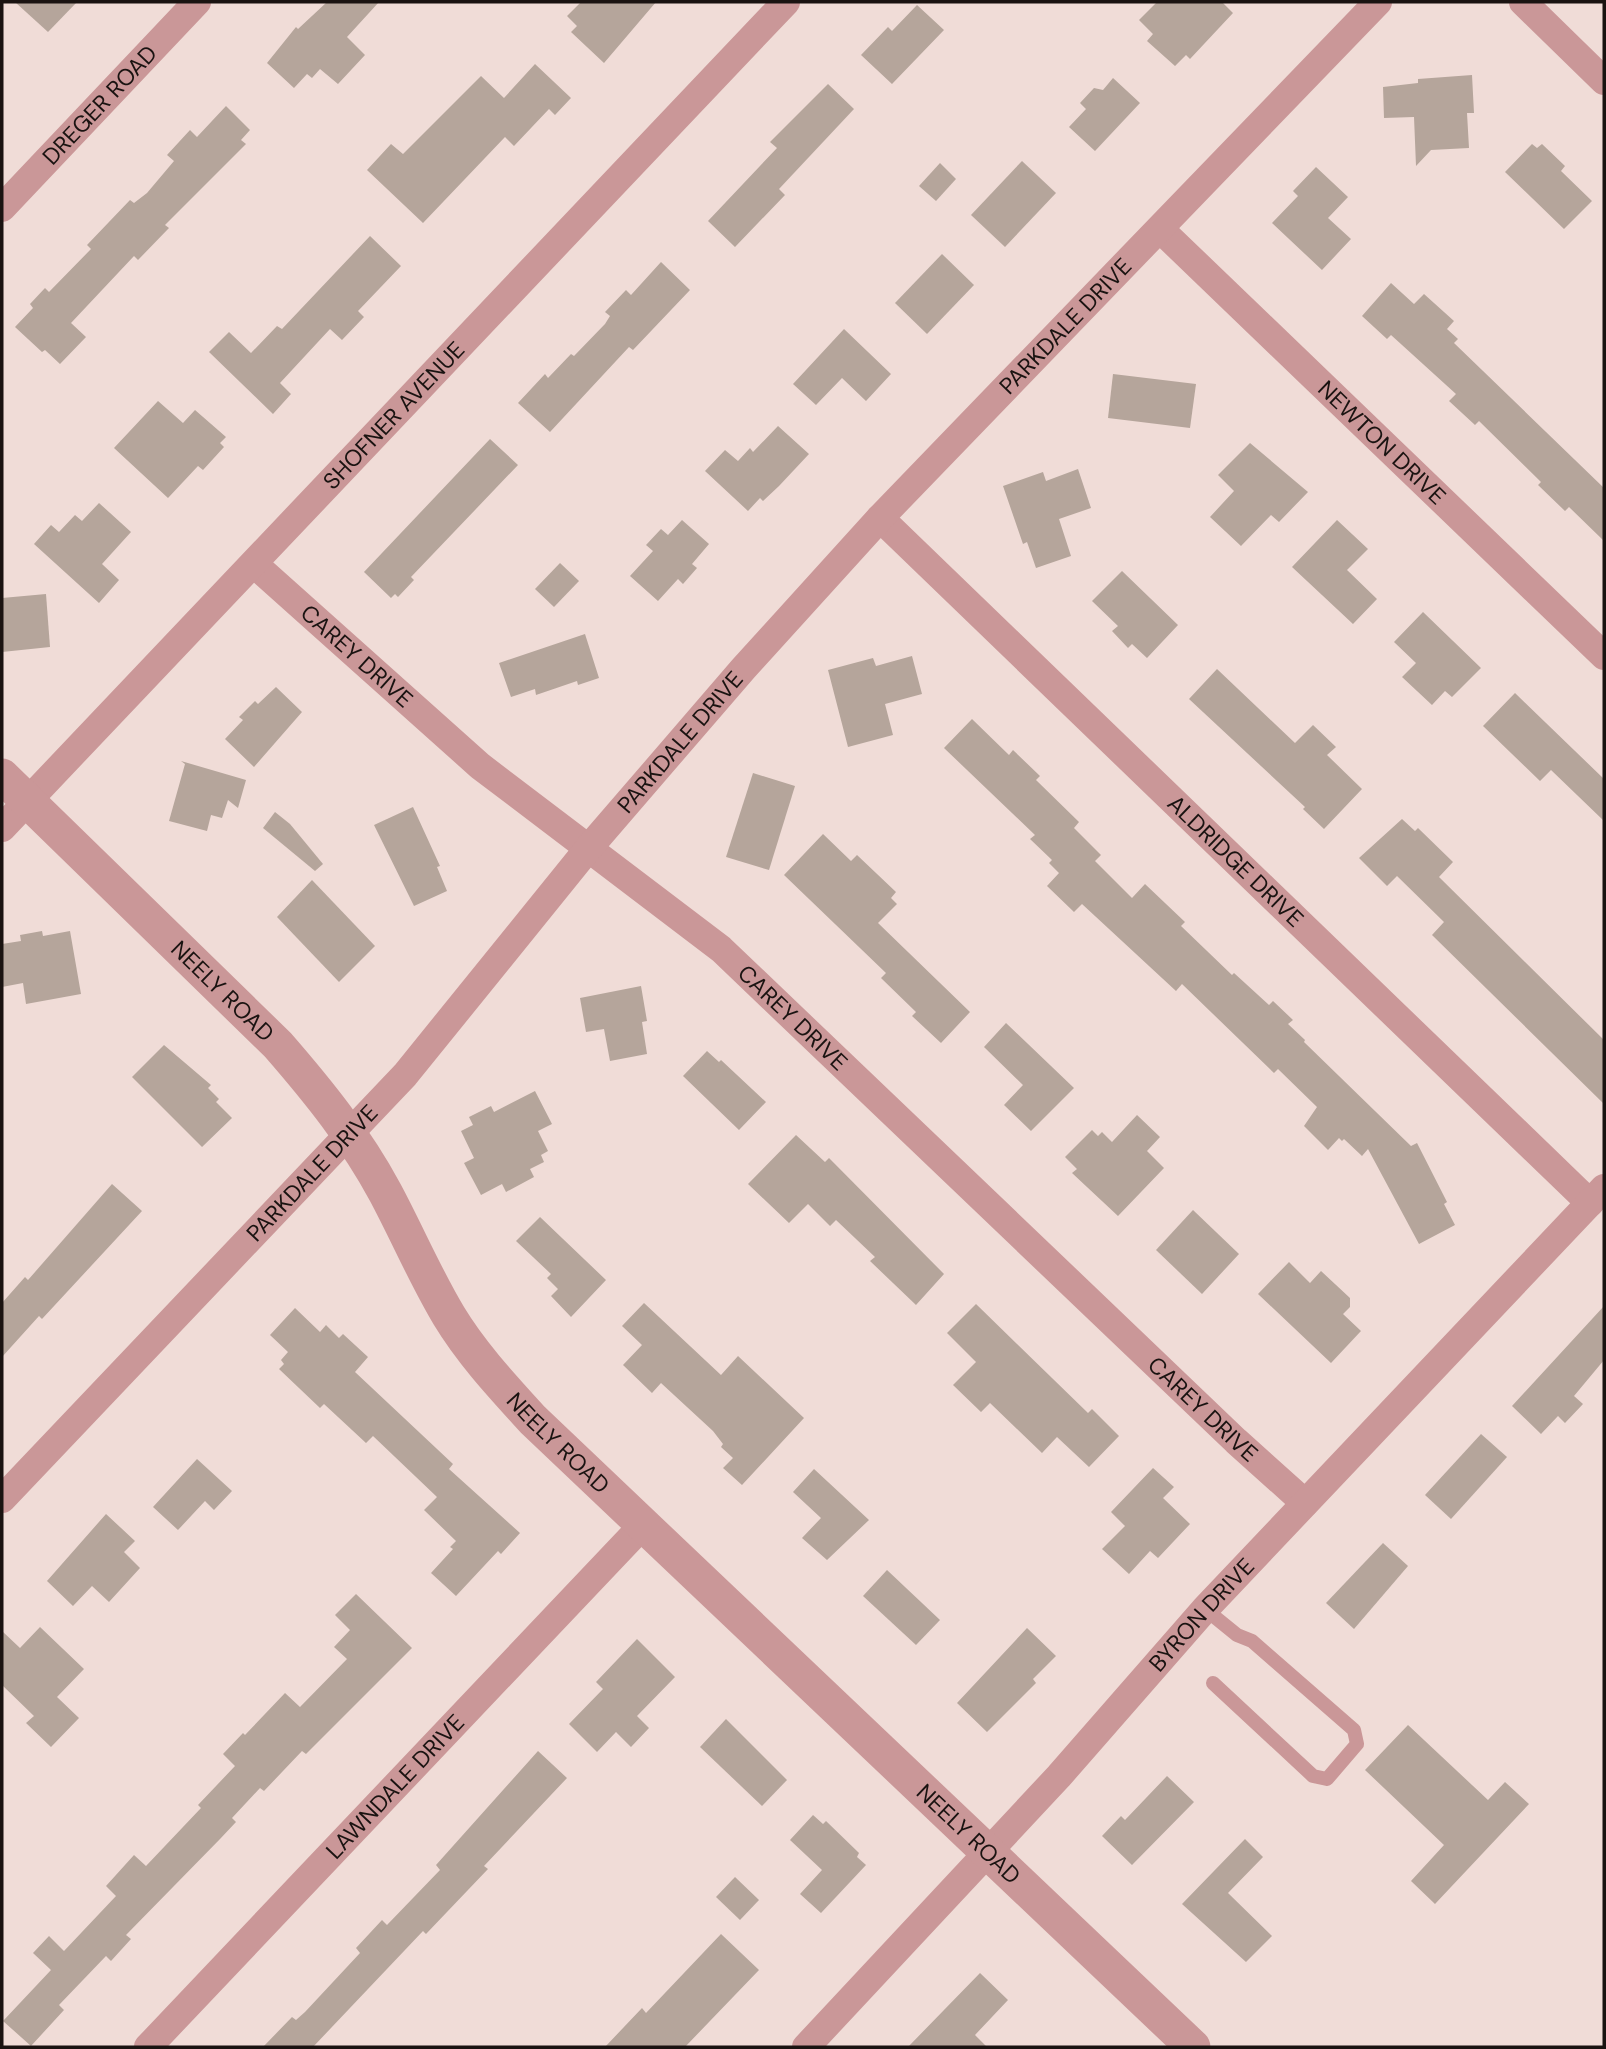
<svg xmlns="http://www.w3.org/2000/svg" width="1606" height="2049" font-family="'DM Sans',sans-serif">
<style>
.building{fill:#b5a59b}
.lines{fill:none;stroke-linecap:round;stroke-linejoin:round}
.service{stroke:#ca9798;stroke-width:14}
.minor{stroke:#ca9798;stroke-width:28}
.tertiary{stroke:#ca9798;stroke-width:35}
.labels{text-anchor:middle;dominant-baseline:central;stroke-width:6;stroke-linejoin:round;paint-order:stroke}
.street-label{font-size:23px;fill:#1a1311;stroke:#fff}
</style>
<rect width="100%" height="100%" fill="#f0dcd7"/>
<g class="building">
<polygon points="15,2 77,2 48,32"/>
<polygon points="327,2 379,2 347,37 365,55 338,84 320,69 312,78 307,74 294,88 267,63 296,27 298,29"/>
<polygon points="581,2 656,2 604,63 571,32 577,26 567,16"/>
<polygon points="1157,2 1222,2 1233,13 1190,59 1186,55 1175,66 1147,41 1153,34 1139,20"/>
<polygon points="917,5 944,30 892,84 861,55 888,27 892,31"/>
<polygon points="535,64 571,98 555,115 549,109 514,146 505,137 423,223 367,170 391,144 403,154 481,76 504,98"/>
<polygon points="1472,75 1474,113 1467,113 1469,148 1431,150 1416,166 1414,117 1384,118 1383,87 1418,83 1418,79"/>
<polygon points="1113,78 1140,103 1095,151 1069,127 1086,109 1080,103 1094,88 1103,90"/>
<polygon points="828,84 854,109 779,189 785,195 735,247 708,221 777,148 770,142"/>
<polygon points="226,106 250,130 241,140 246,144 165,225 169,228 138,260 134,256 71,323 86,337 60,364 45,350 42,352 15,327 33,308 30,304 45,288 49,292 91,249 87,245 130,200 134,203 147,193 174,161 167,155 190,130 197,137"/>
<polygon points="1532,144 1537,148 1542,144 1565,166 1561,171 1592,201 1564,229 1505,172"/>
<polygon points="1022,161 1056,193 1005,247 971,215"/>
<polygon points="940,163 956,179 936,201 919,186"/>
<polygon points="1316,167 1348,197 1328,218 1351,239 1322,270 1272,223 1298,196 1293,191"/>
<polygon points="370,236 401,266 358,311 364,317 342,340 330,329 280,383 291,394 273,414 209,352 229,332 251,353 277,326 282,329"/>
<polygon points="942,254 974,285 927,334 895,303"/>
<polygon points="661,262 690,290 633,350 629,347 550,432 518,403 545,374 548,378 571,354 574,356 605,324 610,316 605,312 626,290 631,295"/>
<polygon points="1391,283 1414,304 1424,294 1454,321 1447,329 1458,339 1454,343 1604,488 1604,541 1569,507 1565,511 1538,485 1541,482 1479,421 1475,425 1449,401 1456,394 1391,335 1387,339 1362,316"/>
<polygon points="844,329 891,374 866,401 842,378 816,405 793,384"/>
<polygon points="1113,374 1196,384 1190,428 1108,418"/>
<polygon points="158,401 183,423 195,410 226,437 220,443 224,447 203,470 198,466 168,498 114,448"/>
<polygon points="778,426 809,454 779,486 763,501 760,498 748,511 705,471 725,450 738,461 750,448 753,452"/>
<polygon points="490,439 518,465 411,577 414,580 398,597 395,594 391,598 364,572"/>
<polygon points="1250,443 1308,492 1279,522 1271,515 1241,546 1210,517 1234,491 1218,475"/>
<polygon points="1078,469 1091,508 1059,519 1071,556 1036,568 1027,542 1023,544 1003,486 1043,472 1046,481"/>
<polygon points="99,503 131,532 102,564 119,580 99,603 34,544 51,525 59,532 75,515 82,521"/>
<polygon points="682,520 709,544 692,564 697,568 683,584 678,579 658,601 630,576 653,551 646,545 661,529 668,535"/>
<polygon points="1337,520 1368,549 1347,570 1377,599 1353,624 1292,567"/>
<polygon points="560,563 579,581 554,607 535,589"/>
<polygon points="1122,571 1178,625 1147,658 1132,644 1128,648 1112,631 1118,626 1092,601"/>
<polygon points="46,594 50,647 2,652 2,598"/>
<polygon points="1423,612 1481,668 1452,697 1445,691 1432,705 1402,677 1416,663 1394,642"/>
<polygon points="585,634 599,678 578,685 577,681 536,695 535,689 511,697 499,663"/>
<polygon points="912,656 922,694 885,704 893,735 848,747 828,670 873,658 876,666"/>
<polygon points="1217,669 1295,743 1313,725 1336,747 1327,755 1362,789 1324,829 1303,809 1305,807 1189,699"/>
<polygon points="276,687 302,712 254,767 225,739 243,720 239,717 255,701 258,704"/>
<polygon points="1515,693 1604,779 1604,821 1551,770 1540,781 1483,726"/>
<polygon points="972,719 1009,755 1013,750 1040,776 1036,780 1079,822 1074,828 1101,855 1095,861 1132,898 1145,884 1185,922 1181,926 1232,975 1234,973 1269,1005 1273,1001 1293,1020 1288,1024 1305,1040 1304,1042 1411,1146 1417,1143 1447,1202 1444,1204 1455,1225 1419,1244 1368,1149 1362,1156 1344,1139 1342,1141 1339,1138 1328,1150 1304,1126 1317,1107 1278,1069 1274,1073 1182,984 1176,991 1082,904 1074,912 1047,886 1059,873 1049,863 1052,860 1030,839 1035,835 944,748"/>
<polygon points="181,761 246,780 238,808 228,800 222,818 211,815 207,831 169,821 185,764"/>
<polygon points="753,773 795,786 769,870 726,857"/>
<polygon points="413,807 440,866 437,867 447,891 414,906 374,825"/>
<polygon points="275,812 290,824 323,864 315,871 263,828"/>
<polygon points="1402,819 1415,831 1418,828 1453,862 1439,877 1604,1040 1604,1104 1432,935 1444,922 1397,876 1387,886 1359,858"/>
<polygon points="823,834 851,861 857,855 896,892 891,898 897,904 878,923 970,1012 941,1043 912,1016 916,1012 881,978 886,973 784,875"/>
<polygon points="312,880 375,946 339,982 277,917"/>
<polygon points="42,931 43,936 70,931 81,994 26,1004 23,983 2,987 2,944 21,941 20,935"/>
<polygon points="641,986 647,1021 642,1022 647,1054 610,1061 604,1029 586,1032 580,998"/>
<polygon points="1006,1023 1074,1088 1031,1131 1004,1105 1023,1085 984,1047"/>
<polygon points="164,1045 211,1085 208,1088 219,1099 216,1102 232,1118 202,1147 132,1077"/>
<polygon points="707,1051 719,1062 721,1060 766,1102 739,1130 683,1076"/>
<polygon points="535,1091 552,1124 538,1131 548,1151 541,1155 544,1162 530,1169 534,1177 506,1192 502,1184 481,1195 464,1163 474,1158 461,1131 473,1125 469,1117 491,1106 494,1112"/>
<polygon points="1137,1115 1160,1137 1147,1151 1164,1168 1118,1216 1072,1173 1077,1169 1065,1157 1092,1130 1098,1136 1102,1132 1112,1142"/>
<polygon points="796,1135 825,1162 829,1158 944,1274 916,1305 870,1261 875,1257 836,1220 830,1226 808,1204 789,1223 748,1184"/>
<polygon points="112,1184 142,1211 42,1319 39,1316 2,1357 2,1303 25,1277 28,1280"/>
<polygon points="1193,1210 1239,1254 1202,1294 1156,1250"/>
<polygon points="540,1217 606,1280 571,1317 551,1296 558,1289 547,1278 551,1274 516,1241"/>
<polygon points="1289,1262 1310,1283 1321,1271 1350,1298 1350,1307 1343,1314 1361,1331 1331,1363 1258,1294"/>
<polygon points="644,1303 721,1375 738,1356 804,1418 742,1485 723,1468 733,1458 721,1447 723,1444 713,1431 661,1383 652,1393 623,1365 642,1345 622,1326"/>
<polygon points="976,1304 1088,1413 1092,1409 1119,1436 1089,1467 1057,1437 1042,1453 990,1403 981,1412 953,1385 976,1362 947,1333"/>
<polygon points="1604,1306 1604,1360 1574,1396 1583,1404 1565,1423 1558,1416 1541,1434 1512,1406"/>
<polygon points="295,1308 320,1332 326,1325 339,1338 343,1334 368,1357 355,1372 453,1464 449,1469 520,1533 501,1554 498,1551 456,1596 431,1573 453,1549 450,1547 456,1541 424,1510 437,1497 373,1436 366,1443 324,1404 320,1408 279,1369 284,1364 281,1360 288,1352 270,1335"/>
<polygon points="1481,1434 1507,1457 1451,1519 1425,1495"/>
<polygon points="197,1459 232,1491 214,1510 205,1501 178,1530 153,1507"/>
<polygon points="1153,1468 1174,1487 1163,1498 1190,1524 1158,1558 1150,1551 1129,1574 1102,1549 1125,1526 1111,1512"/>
<polygon points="814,1469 869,1520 827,1560 802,1538 821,1518 793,1492"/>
<polygon points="106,1514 135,1541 124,1552 140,1568 109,1602 92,1586 73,1606 47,1581"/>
<polygon points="1383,1543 1408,1566 1354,1629 1326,1603"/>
<polygon points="887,1570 940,1620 916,1645 863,1596"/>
<polygon points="356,1594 412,1648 306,1754 302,1751 264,1791 260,1788 232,1818 236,1822 220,1839 126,1935 131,1939 111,1961 106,1956 59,2005 64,2010 31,2046 3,2021 51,1970 33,1953 49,1936 64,1951 116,1896 106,1886 134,1855 146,1866 201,1808 198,1805 235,1766 223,1754 243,1733 245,1735 285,1693 300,1707 347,1659 334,1647 350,1630 335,1615"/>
<polygon points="40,1627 84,1669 57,1697 79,1718 51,1747 26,1723 34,1716 2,1685 2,1631 20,1648"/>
<polygon points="1027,1628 1056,1656 1033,1679 1036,1683 987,1732 957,1703"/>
<polygon points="637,1639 675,1677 637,1716 649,1728 631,1747 616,1732 597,1752 569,1724 603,1689 596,1682"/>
<polygon points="726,1719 787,1780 762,1806 700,1747"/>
<polygon points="1408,1725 1488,1800 1505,1782 1529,1804 1435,1904 1411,1881 1444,1845 1365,1770"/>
<polygon points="538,1751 567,1778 484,1866 488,1869 426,1934 423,1931 313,2047 263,2047 292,2017 296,2020 305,2012 360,1953 356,1948 382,1920 387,1925 440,1870 436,1865"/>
<polygon points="1167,1776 1194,1802 1132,1865 1102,1836 1121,1816 1125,1820"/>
<polygon points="813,1815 823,1824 826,1821 859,1853 857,1857 866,1865 821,1913 800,1894 822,1870 790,1840"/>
<polygon points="1245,1839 1263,1857 1228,1893 1272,1936 1246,1962 1182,1904"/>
<polygon points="735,1877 759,1900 740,1920 716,1897"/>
<polygon points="721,1934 759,1970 685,2047 605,2047 642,2008 646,2013"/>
<polygon points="980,1973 1008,2000 975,2035 987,2047 908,2047"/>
</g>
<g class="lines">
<polyline class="service" points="1205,1609 1237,1635 1252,1641 1354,1730 1357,1744 1327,1779 1313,1776 1213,1683"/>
<g class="minor">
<polyline points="1523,2 1604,81"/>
<path id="s1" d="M2,208L197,2"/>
<path id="s2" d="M1160,229L1604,656"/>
<path id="s3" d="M880,518L1590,1203"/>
<path id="s4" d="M254,564L480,766L721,949L1236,1441L1305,1503"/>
<path id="s5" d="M2,828L786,2"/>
<path id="s6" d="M2,1499L405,1075L587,850L743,669L880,518L1378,2"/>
<path id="s7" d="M148,2047L643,1525"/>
<path id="s8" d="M806,2047L1059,1776L1205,1609L1604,1188"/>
</g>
<path class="tertiary" id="s9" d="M2,776L278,1045C318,1091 356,1138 385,1192C407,1233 425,1276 449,1316C472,1354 503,1387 533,1420L1193,2047"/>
</g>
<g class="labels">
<g class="street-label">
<text stroke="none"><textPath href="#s1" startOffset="142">DREGER ROAD</textPath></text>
<text stroke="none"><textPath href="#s6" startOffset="1584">PARKDALE DRIVE</textPath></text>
<text stroke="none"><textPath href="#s5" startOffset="569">SHOFNER AVENUE</textPath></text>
<text stroke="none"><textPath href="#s2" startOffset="308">NEWTON DRIVE</textPath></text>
<text stroke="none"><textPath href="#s4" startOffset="138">CAREY DRIVE</textPath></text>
<text stroke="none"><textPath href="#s6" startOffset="1017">PARKDALE DRIVE</textPath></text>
<text stroke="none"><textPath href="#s3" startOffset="494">ALDRIDGE DRIVE</textPath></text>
<text stroke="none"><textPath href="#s9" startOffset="308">NEELY ROAD</textPath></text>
<text stroke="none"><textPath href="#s4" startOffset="705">CAREY DRIVE</textPath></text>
<text stroke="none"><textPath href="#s6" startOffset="450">PARKDALE DRIVE</textPath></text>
<text stroke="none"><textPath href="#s4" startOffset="1272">CAREY DRIVE</textPath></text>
<text stroke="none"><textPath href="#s9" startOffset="875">NEELY ROAD</textPath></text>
<text stroke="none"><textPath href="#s8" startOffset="586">BYRON DRIVE</textPath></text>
<text stroke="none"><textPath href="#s7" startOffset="359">LAWNDALE DRIVE</textPath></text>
<text stroke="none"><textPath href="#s9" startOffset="1442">NEELY ROAD</textPath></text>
</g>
</g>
<rect width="1606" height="2049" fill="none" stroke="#1a1311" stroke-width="7"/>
</svg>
